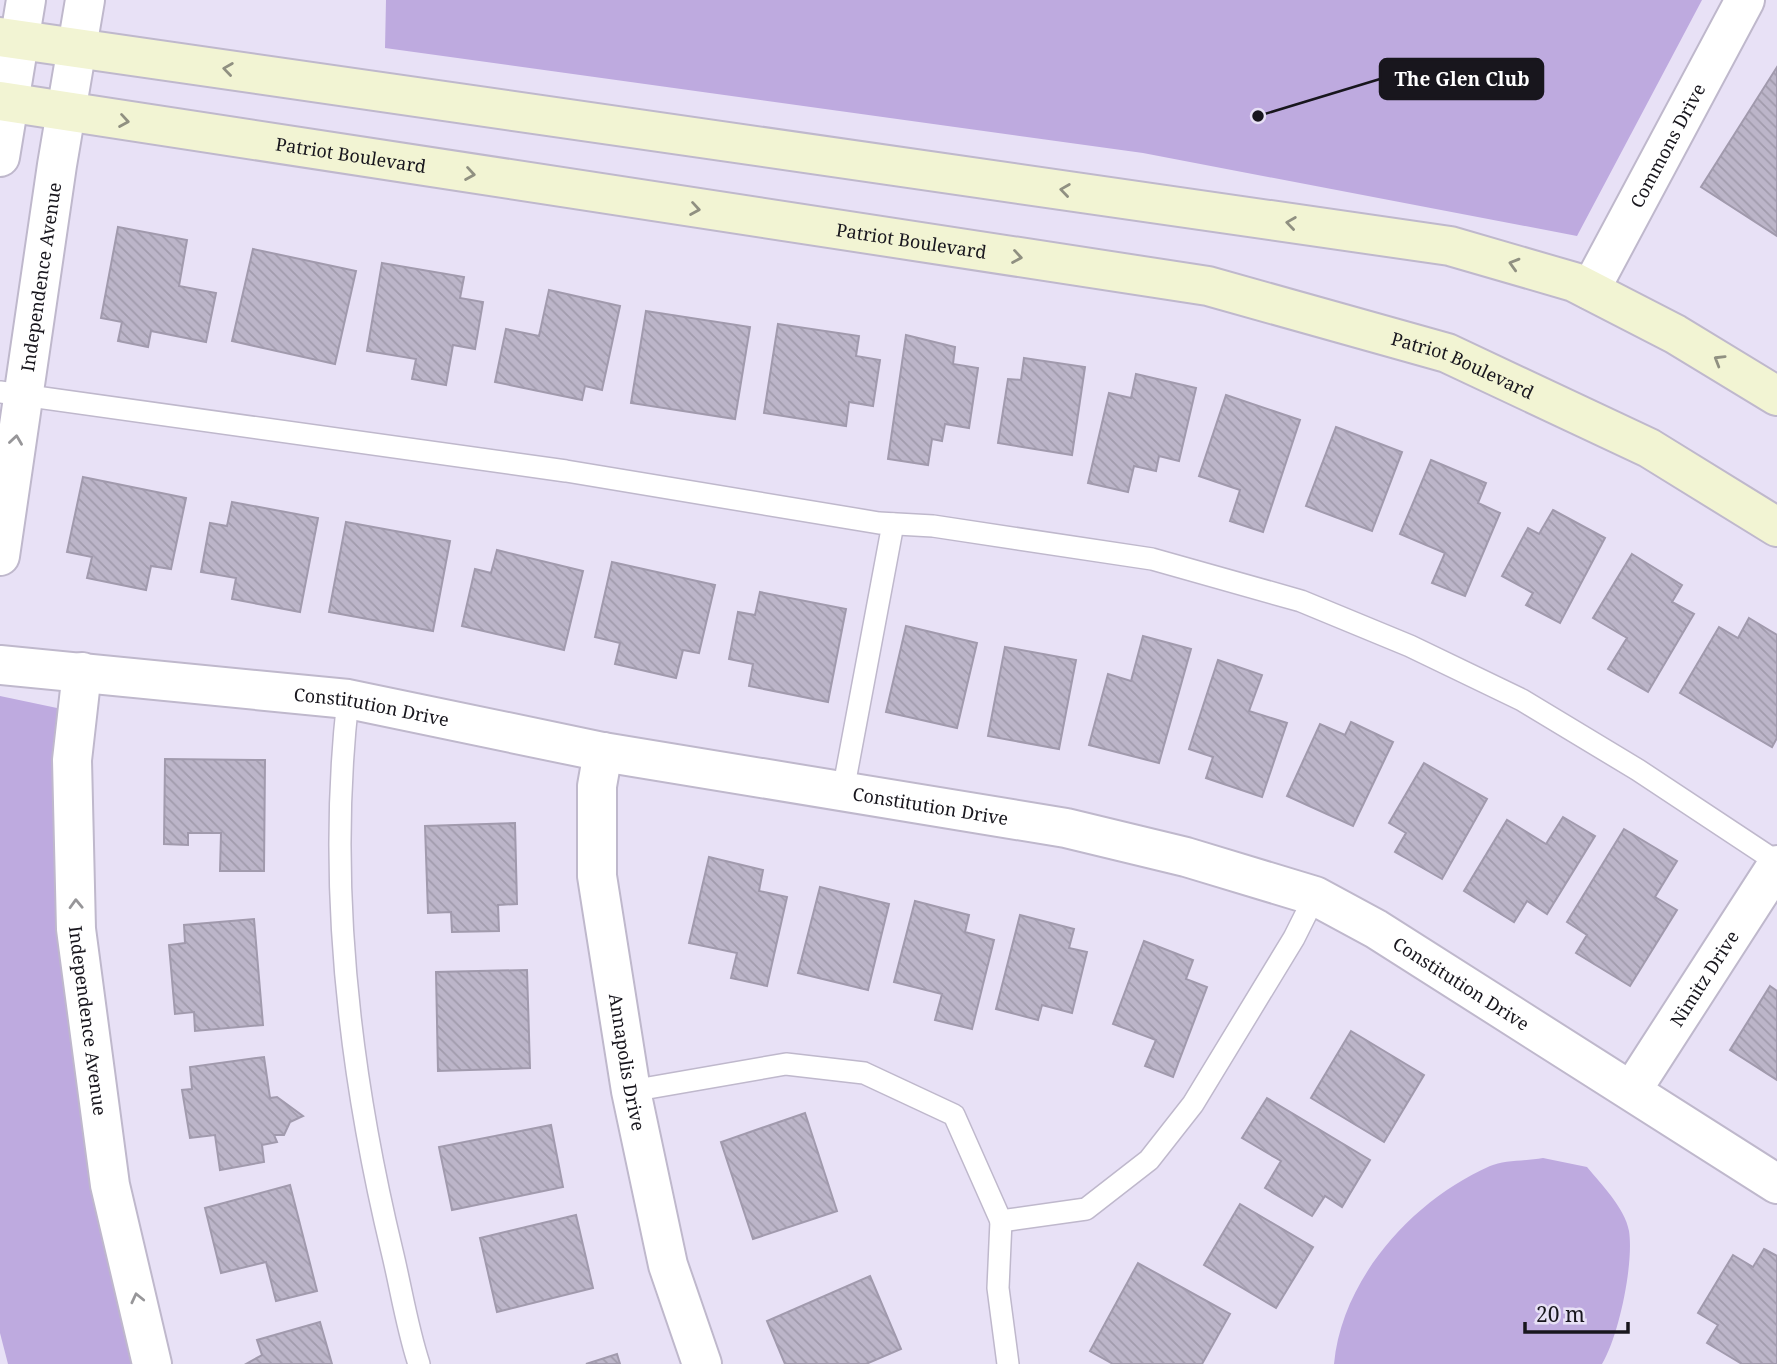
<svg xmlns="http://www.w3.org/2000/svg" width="1777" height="1364" font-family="'Noto Serif',serif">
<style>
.grass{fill:#beaadf}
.building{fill:url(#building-back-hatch);stroke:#a19aad;stroke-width:2}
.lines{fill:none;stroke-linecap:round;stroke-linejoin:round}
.lane-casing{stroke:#bfb8cc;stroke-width:24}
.street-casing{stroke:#bfb8cc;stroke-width:42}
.secondary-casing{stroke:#bfb8cc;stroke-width:42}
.lane{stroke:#fff;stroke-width:21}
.street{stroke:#fff;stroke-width:38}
.secondary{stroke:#f2f4d3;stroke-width:38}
.oneway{stroke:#909081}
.oneway2{stroke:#979699}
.labels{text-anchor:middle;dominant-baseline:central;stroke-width:7;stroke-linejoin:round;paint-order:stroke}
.street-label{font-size:18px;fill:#18161d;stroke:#e8e1f6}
.leader{fill:none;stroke:#18161d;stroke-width:2.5}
.callout-dot{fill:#18161d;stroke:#e8e1f6;stroke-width:2.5}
.callout{fill:#18161d;stroke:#18161d;stroke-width:2.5}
.callout-label{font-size:19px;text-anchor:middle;font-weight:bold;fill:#fff}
</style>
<defs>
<pattern id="building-back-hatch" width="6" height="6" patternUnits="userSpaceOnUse" patternTransform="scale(1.75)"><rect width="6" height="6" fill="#bcb5c9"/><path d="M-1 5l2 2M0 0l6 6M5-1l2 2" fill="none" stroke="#a19bac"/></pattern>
</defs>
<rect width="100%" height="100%" fill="#e8e1f6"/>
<g class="grass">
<polygon points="386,0 1702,0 1577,236 1143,153 385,48"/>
<polygon points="0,696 57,708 62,719 91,1163 109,1268 138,1364 8,1364 0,1333"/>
<path d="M1543,1158L1587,1167C1601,1184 1625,1208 1629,1231C1634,1263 1619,1336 1602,1364H1334C1342,1278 1413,1200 1490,1166C1504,1160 1526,1161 1543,1158Z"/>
</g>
<g class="building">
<polygon points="1777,67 1777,236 1701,187"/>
<polygon points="118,227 187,240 179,286 216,293 206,342 151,331 148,347 118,341 122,322 101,318"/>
<polygon points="253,249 356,271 335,364 232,341"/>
<polygon points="382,263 464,277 460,298 483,302 475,349 453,345 446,385 412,379 416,359 367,351"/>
<polygon points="549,290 620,306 602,390 585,386 582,400 495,382 506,329 539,336"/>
<polygon points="646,311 750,327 735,419 631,403"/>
<polygon points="778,324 859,336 856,356 880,360 873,406 849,402 846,426 764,413"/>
<polygon points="906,335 955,347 953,364 978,368 969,428 945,424 942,441 932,439 928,465 888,459"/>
<polygon points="1024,358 1085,367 1072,455 998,443 1008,379 1021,380"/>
<polygon points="1136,374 1196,388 1179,461 1159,456 1156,471 1134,466 1128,492 1088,483 1109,393 1131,398"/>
<polygon points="1226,395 1300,420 1263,532 1230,521 1240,490 1199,476"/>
<polygon points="1336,427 1402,452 1372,531 1306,506"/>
<polygon points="1431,460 1486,483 1478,503 1500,513 1465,596 1432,583 1445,553 1400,534"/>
<polygon points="83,477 186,498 171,569 151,566 146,590 87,578 92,557 67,552"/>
<polygon points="232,502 318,518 300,612 232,599 236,578 201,572 210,523 227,526"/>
<polygon points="1553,510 1605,538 1560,623 1526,605 1533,593 1502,576 1528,528 1539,534"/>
<polygon points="346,522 450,541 433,631 329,612"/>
<polygon points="497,550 583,571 564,650 462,626 475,569 491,573"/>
<polygon points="1632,554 1682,585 1672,602 1694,614 1648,692 1608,669 1627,638 1593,618"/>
<polygon points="612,562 715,585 699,653 683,650 676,678 615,664 620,643 595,637"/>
<polygon points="760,592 846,609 828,702 749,686 753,664 729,659 738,612 755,615"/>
<polygon points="1749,618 1777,635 1777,738 1772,747 1680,693 1719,627 1738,638"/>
<polygon points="906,626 977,643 957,728 886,712"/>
<polygon points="1143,636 1191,649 1159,763 1089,745 1108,674 1131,681"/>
<polygon points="1005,647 1076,660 1059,749 988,736"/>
<polygon points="1218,660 1262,675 1249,711 1287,723 1262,797 1206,778 1213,757 1189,749"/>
<polygon points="1351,722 1393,742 1353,826 1287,796 1320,724 1345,735"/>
<polygon points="165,759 265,760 264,871 220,871 221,833 188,833 188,845 164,844"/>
<polygon points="1424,763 1487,799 1442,879 1395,852 1406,833 1389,823"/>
<polygon points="1563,817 1595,836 1547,914 1527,901 1514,922 1464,891 1507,820 1546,844"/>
<polygon points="515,823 517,904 498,905 499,931 452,932 451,912 428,913 425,826"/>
<polygon points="1624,829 1677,861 1655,897 1677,910 1630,986 1576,953 1587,935 1567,922"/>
<polygon points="709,857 763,870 759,891 787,897 767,986 731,978 737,953 689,943"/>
<polygon points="820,887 889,904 868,990 798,973"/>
<polygon points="915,901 969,915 965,932 994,940 972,1029 935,1020 942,994 894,982"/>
<polygon points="1020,915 1074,929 1069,948 1087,952 1072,1013 1042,1005 1038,1020 996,1009"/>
<polygon points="254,919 263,1025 195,1031 194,1012 175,1014 169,945 185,943 184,925"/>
<polygon points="1144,941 1193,960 1186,979 1207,987 1173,1077 1145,1066 1156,1040 1113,1024"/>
<polygon points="527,970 530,1068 438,1071 436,972"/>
<polygon points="1770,986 1777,991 1777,1080 1730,1050"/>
<polygon points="1351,1031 1424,1075 1384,1142 1311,1098"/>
<polygon points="264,1057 270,1098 277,1097 303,1116 290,1122 284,1135 274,1135 277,1142 262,1145 264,1162 220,1170 215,1135 190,1138 182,1090 192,1089 190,1067"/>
<polygon points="1267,1098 1370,1160 1342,1207 1325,1196 1312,1216 1265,1188 1281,1161 1242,1138"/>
<polygon points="805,1113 837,1211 753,1239 721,1142"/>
<polygon points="551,1125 563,1187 452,1210 439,1147"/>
<polygon points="290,1185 317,1291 276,1301 266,1262 221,1273 205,1208"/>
<polygon points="1240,1204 1313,1247 1276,1308 1204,1265"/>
<polygon points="576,1215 593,1288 497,1312 480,1238"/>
<polygon points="1764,1249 1777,1256 1777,1364 1742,1364 1707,1343 1718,1325 1698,1313 1733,1255 1753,1267"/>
<polygon points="1138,1263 1230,1314 1202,1364 1113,1364 1090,1351"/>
<polygon points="870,1276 901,1349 866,1364 785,1364 767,1321"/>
<polygon points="320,1322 332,1364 246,1364 262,1355 257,1340"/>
<polygon points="617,1354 620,1364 586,1364"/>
</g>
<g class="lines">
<defs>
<g id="lane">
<polyline points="0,392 566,471 879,523 933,526 1152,559 1301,601 1410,646 1522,700 1638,770 1777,862"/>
<path d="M348,699C327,883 349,1072 392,1251C401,1288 407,1328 419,1364"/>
<polyline points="843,791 893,524"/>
<polyline points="631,1091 786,1064 864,1073 954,1115 1001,1221 1086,1209 1149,1160 1193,1104 1294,938 1315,896"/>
<polyline points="1001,1221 998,1288 1008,1364"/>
</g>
<g id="street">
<polyline points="0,157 26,0"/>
<path id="s1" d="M1590,290L1745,0"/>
<path id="s2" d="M0,556L57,165L85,0"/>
<path id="s3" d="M0,665L348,699L603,752L1066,828L1186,857L1315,896L1376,929L1777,1184"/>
<path id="s4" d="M82,672L72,760L76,929L110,1185L152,1364"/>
<path id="s5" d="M603,752L597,786V876L631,1091L668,1265L702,1364"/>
<path id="s6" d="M1632,1090L1777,865"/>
</g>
<g id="secondary">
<polyline points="0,37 1450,246 1574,282 1675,334 1777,396"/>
<path id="s7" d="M0,101L1208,286L1447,353L1649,448L1777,527"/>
</g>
</defs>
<use href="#lane" class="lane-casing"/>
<use href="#street" class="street-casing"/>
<use href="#secondary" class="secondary-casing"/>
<use href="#lane" class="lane"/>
<use href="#street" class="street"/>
<use href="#secondary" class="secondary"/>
</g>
<defs><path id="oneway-chevron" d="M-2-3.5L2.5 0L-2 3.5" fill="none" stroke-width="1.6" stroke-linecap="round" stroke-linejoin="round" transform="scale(1.75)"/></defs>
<g class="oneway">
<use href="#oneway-chevron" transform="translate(228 69) rotate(-172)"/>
<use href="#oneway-chevron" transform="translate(124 121) rotate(9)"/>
<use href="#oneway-chevron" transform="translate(470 174) rotate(9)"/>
<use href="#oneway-chevron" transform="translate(1065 190) rotate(-172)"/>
<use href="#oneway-chevron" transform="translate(695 209) rotate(9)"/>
<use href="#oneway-chevron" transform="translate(1291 223) rotate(-172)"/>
<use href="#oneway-chevron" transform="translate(1017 257) rotate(9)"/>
<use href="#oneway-chevron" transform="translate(1514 264) rotate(-164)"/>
<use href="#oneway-chevron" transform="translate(1719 360) rotate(-149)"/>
</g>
<g class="oneway2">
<use href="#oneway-chevron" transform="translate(16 440) rotate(-82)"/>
<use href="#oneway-chevron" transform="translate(76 904) rotate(-92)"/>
<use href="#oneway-chevron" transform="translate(137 1298) rotate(-103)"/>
</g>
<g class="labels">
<g class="street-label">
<text stroke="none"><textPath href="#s1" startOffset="164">Commons Drive</textPath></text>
<text stroke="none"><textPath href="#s7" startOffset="355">Patriot Boulevard</textPath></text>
<text stroke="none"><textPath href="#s7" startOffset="922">Patriot Boulevard</textPath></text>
<text stroke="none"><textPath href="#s2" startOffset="282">Independence Avenue</textPath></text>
<text stroke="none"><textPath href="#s7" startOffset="1489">Patriot Boulevard</textPath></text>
<text stroke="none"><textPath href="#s3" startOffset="374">Constitution Drive</textPath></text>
<text stroke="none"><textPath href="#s3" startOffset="942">Constitution Drive</textPath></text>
<text stroke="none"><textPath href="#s6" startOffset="133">Nimitz Drive</textPath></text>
<text stroke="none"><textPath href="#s3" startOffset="1508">Constitution Drive</textPath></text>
<text stroke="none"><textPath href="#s4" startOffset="350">Independence Avenue</textPath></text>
<text stroke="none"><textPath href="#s5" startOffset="313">Annapolis Drive</textPath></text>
</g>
</g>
<path class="leader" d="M1258 116L1380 79"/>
<circle class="callout-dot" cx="1258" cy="116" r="7"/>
<rect class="callout" x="1380" y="59" width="163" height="40" rx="7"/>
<g class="callout-label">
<text x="1462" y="86">The Glen Club</text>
</g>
<path d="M1525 1322v10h103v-10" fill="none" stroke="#18161d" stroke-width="3.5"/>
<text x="1536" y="1322" font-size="21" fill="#18161d" stroke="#e8e1f6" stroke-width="5" paint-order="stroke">20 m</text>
</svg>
